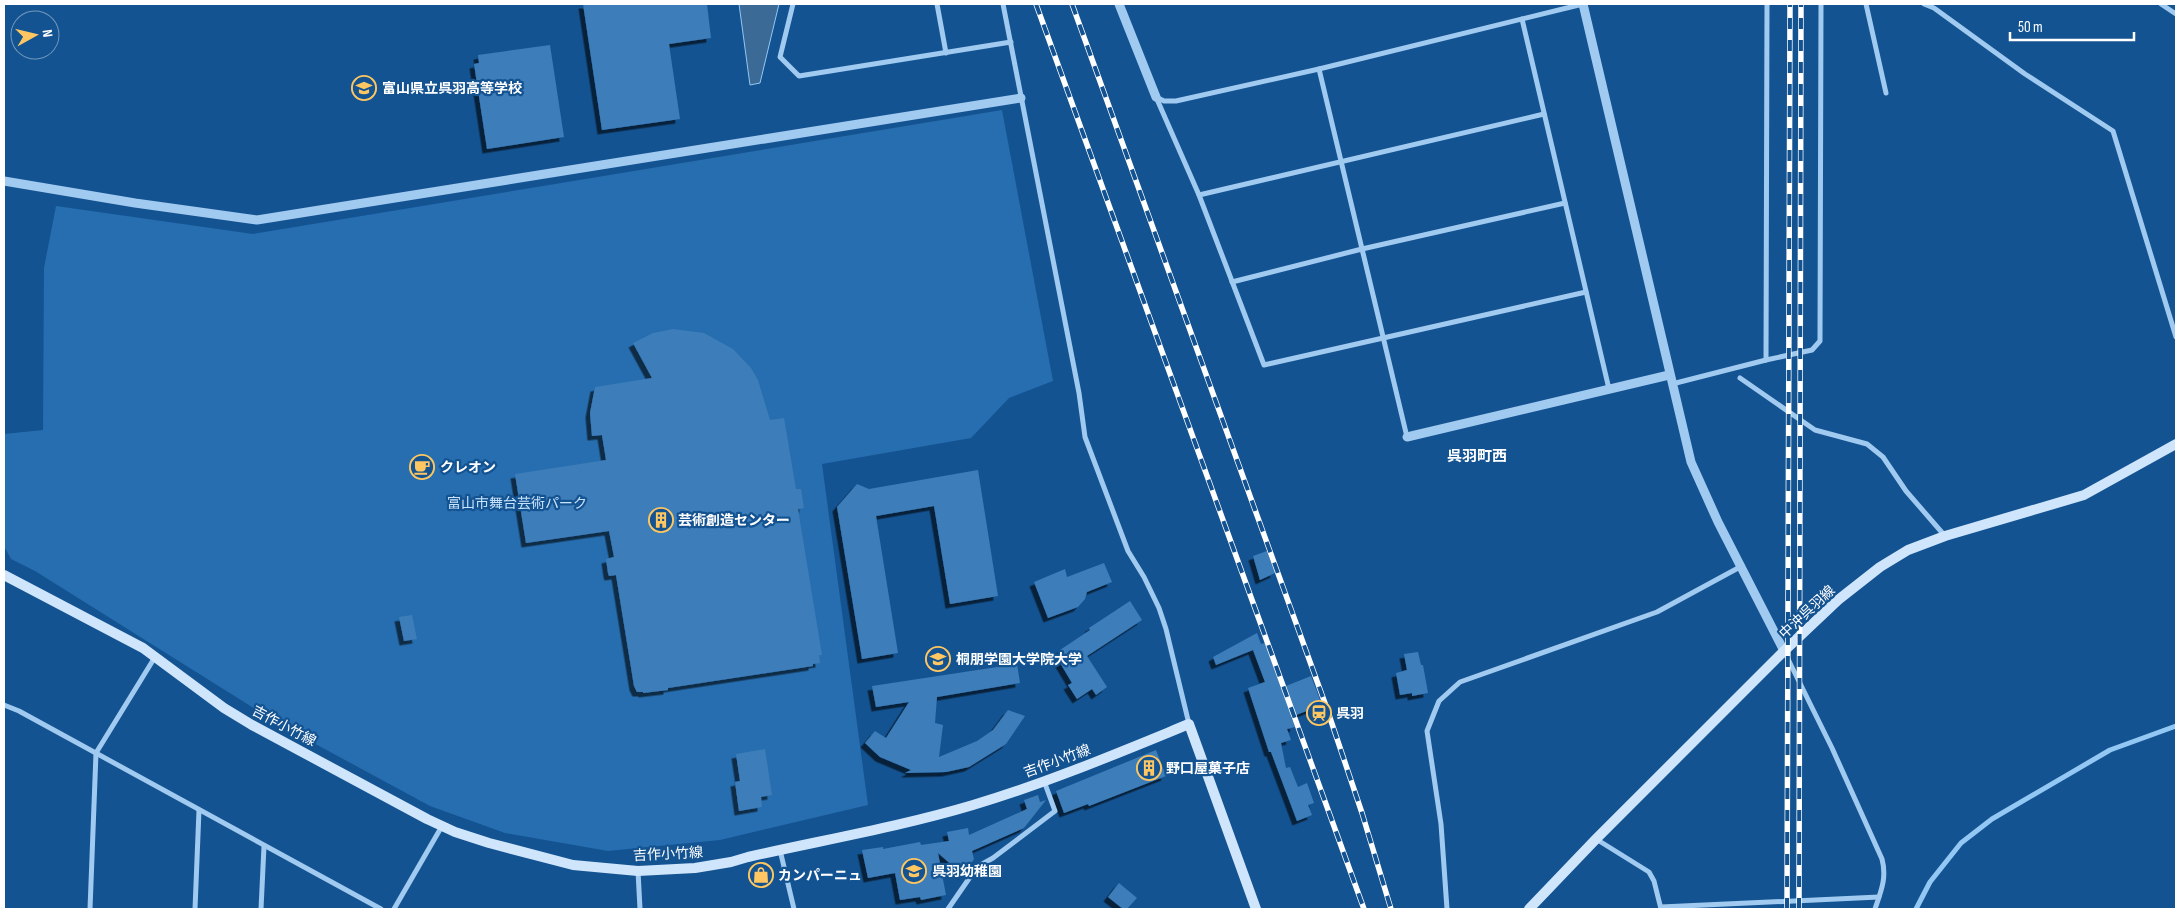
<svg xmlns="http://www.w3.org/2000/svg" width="2180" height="913" font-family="'Sofia Sans Condensed','Noto Sans JP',sans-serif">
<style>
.green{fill:#266eb0}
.water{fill:#3c6a97;stroke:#93c7f4}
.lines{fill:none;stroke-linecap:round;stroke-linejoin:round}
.stream{stroke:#93c7f4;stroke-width:5}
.building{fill:#3d7db9;filter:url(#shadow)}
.minor{stroke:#a1caf1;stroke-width:5}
.tertiary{stroke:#a1caf1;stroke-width:9}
.secondary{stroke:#cfe5fc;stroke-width:10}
.rail-casing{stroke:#fff;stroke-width:5.5}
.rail{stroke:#145391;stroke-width:4;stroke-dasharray:11;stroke-linecap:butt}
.labels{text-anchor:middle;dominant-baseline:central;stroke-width:4.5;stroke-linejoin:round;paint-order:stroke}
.poi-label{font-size:14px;font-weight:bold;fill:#fff;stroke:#145391;text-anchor:start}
.park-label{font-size:14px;fill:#c8e3fc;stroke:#145391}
.street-label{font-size:14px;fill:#fff;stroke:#145391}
.neighbourhood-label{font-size:15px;font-weight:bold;fill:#fff;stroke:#145391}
</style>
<defs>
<filter id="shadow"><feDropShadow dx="-4.5" dy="4.5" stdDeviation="0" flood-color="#0009"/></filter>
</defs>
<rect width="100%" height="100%" fill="#145391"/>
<polygon class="green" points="1002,110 1053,381 1009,398 971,438 822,464 868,805 720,840 608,851 505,833 430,806 284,727 35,571 11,559 4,546 4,434 43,430 44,268 56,206 253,234"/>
<polygon class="water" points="739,4 779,4 760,83 750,85"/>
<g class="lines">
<polyline class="stream" points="1916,909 1930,882 1961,843 1992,819 2110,750 2176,726"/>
</g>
<g class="building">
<polygon points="583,4 707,4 711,38 669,44 680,119 602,130"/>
<polygon points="550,45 564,137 487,149 474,64 479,63 478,55"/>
<polygon points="673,329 704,333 733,349 751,368 758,380 770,420 784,418 796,489 801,489 804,508 798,509 822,655 819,655 820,663 813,664 813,666 668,688 668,690 643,693 643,692 637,692 634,686 616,575 609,576 608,573 606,559 614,557 609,531 526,543 515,474 606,460 602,435 592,436 590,413 595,387 652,378 633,343 653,333"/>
<polygon points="978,470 998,596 950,604 934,506 876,516 898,653 862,659 837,507 857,484 869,489"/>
<polygon points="1267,551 1275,573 1260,580 1253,556"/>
<polygon points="1104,563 1112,582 1087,592 1085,599 1078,607 1048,618 1034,582 1065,569 1067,577"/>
<polygon points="1130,601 1142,620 1087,656 1107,687 1096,695 1092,689 1077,699 1068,685 1072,683 1056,656 1062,652 1060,650 1090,630 1089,628"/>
<polygon points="412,615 417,639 404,641 399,617"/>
<polygon points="1257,633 1261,644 1265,643 1281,688 1311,676 1322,705 1291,717 1295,727 1287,729 1291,740 1281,743 1286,768 1290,767 1298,787 1307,783 1314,803 1308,805 1312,815 1297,821 1271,752 1269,752 1248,688 1265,682 1253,650 1216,665 1213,657"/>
<polygon points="1418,652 1421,665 1423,665 1428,693 1412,696 1412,693 1400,695 1396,673 1407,670 1404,654"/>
<polygon points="1017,664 1020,683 937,697 935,723 943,725 939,757 977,741 993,730 1008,710 1025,716 1006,744 969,767 946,772 905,773 911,770 880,757 865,743 875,731 886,738 909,702 876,707 872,686"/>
<polygon points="765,749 772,795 761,797 762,807 739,811 735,782 740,781 736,754"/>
<polygon points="1156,750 1166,776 1089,806 1088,804 1064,813 1056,791"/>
<polygon points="1038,795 1040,802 1046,800 1024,828 972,851 974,859 963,875 938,853 946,895 921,900 920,897 900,900 895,873 868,878 862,850 883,847 883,849 920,842 921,845 949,841 947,832 968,828 969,835 1027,809 1024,800"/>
<polygon points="1119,883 1137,898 1127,909 1123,909 1108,897"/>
</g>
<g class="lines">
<g class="minor">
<polyline points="793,4 780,57 799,76 1011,42"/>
<polyline points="937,4 946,53"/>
<polyline points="1003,4 1079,393 1085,437 1128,551 1144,577 1159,608 1166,629 1189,724"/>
<polyline points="1866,4 1886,93"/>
<polyline points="1924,4 1934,8 2025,74 2113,131 2176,337"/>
<polyline points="2161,4 2176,14"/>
<polyline points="1522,19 1609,389"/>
<polyline points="1319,69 1407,437"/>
<polyline points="1156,97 1199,195 1264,365 1586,292"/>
<polyline points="1156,97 1164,101 1176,101 1319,69 1583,4"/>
<polyline points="1199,195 1544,114"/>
<polyline points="1232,282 1362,249 1565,203"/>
<polyline points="1766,360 1812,350 1820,341 1821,4"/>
<polyline points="1740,378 1815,430 1867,444 1883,457 1906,491 1945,536"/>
<polyline points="1672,384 1766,360 1767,4"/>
<path d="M1784,651L1832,748L1882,859C1887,878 1881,891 1875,909"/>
<polyline points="4,705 19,711 381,909"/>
<polyline points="1596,839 1649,872 1654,881 1661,909"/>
<polyline points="780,850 794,909"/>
<polyline points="638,871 640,909"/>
<polyline points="1661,907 1879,897"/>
<polyline points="90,909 96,753 155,657"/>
<polyline points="195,909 199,810"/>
<polyline points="261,909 264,846"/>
<polyline points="394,909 442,826"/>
<polyline points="948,909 977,867 993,858 1055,811 1044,781"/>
<polyline points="1447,909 1441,824 1427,731 1439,701 1460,682 1657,612 1740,567"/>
</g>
<g class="tertiary">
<polyline points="1119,4 1156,97"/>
<polyline points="1583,4 1691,462 1718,522 1784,651"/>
<polyline points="4,181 135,203 257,220 1021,98"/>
<polyline points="1407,437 1669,375"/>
</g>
<g class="secondary">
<path d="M4,575L143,648L224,708L252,725L427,819L455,832L489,843L573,865L638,871L695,868L731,862L748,857C823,840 899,827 973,805C1047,783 1118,753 1189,724L1256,909"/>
<polyline points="1529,909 1596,839 1784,651 1838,600 1880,567 1908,550 1945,536 2084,495 2176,444"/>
</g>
<defs>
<g id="rail">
<polyline points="1036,4 1364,909"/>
<polyline points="1072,4 1326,706 1362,813 1391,909"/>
<polyline points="1787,909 1790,4"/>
<polyline points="1799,909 1801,4"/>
</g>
</defs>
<use href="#rail" class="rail-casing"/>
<use href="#rail" class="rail"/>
</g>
<defs>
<symbol id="school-ring" viewBox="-11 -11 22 22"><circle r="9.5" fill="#145391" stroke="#ffc761" stroke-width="1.5"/><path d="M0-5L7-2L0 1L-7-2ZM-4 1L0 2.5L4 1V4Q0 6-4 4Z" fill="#ffc761"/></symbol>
<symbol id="cafe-ring" viewBox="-11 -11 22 22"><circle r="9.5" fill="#145391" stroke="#ffc761" stroke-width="1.5"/><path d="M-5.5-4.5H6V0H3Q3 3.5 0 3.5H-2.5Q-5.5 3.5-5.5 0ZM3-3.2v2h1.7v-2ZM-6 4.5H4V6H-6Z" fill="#ffc761"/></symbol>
<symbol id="building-ring" viewBox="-11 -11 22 22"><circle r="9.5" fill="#145391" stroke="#ffc761" stroke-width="1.5"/><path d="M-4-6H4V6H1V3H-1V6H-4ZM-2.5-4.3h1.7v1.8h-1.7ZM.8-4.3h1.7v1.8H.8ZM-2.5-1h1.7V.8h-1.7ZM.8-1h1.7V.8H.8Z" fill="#ffc761"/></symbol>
<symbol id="university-ring" viewBox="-11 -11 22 22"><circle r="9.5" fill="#145391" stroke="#ffc761" stroke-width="1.5"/><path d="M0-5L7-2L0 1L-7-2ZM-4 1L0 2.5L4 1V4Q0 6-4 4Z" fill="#ffc761"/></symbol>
<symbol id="station-ring" viewBox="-11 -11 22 22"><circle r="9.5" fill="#145391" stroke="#ffc761" stroke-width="1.5"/><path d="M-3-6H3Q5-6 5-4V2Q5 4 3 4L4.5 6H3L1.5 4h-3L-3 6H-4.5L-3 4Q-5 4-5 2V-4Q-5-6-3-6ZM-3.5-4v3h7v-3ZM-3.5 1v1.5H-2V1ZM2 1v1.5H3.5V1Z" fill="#ffc761"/></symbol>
<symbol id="shop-ring" viewBox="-11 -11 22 22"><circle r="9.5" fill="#145391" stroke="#ffc761" stroke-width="1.5"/><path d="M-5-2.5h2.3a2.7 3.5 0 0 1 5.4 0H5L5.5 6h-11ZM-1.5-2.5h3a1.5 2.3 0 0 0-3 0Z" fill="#ffc761"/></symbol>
</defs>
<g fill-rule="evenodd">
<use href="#school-ring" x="350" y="74" width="28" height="28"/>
<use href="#cafe-ring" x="408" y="453" width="28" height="28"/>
<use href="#building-ring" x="647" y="506" width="28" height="28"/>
<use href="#university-ring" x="924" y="645" width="28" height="28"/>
<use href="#station-ring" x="1305" y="699" width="28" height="28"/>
<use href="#building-ring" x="1135" y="754" width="28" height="28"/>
<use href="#school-ring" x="900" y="857" width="28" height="28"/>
<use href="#shop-ring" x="747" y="861" width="28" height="28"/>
</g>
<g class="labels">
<g class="poi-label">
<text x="382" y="88">富山県立呉羽高等学校</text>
<text x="440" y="467">クレオン</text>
<text x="678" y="520">芸術創造センター</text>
<text x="956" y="659">桐朋学園大学院大学</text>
<text x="1336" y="713">呉羽</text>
<text x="1166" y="768">野口屋菓子店</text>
<text x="932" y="871">呉羽幼稚園</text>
<text x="778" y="875">カンパーニュ</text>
</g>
<g class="park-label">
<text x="517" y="503">富山市舞台芸術パーク</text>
</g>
<g class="street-label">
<text transform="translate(1807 612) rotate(-43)">中沖呉羽線</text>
<text transform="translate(284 726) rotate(28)">吉作小竹線</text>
<text transform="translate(1057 761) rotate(-20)">吉作小竹線</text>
<text transform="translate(668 854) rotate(-3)">吉作小竹線</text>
</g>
<g class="neighbourhood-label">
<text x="1477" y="456">呉羽町西</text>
</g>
</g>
<rect width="2180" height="913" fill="none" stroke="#ffffff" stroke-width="10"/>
<g transform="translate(35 35) rotate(82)"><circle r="24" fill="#145391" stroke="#7298bd"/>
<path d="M0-4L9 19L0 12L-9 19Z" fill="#ffc761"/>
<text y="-8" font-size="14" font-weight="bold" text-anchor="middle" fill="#ffffff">N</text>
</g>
<path d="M2010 32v8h124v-8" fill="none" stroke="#ffffff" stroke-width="2.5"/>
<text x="2018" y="32" font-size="15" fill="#ffffff" stroke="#145391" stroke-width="4" paint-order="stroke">50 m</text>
</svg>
